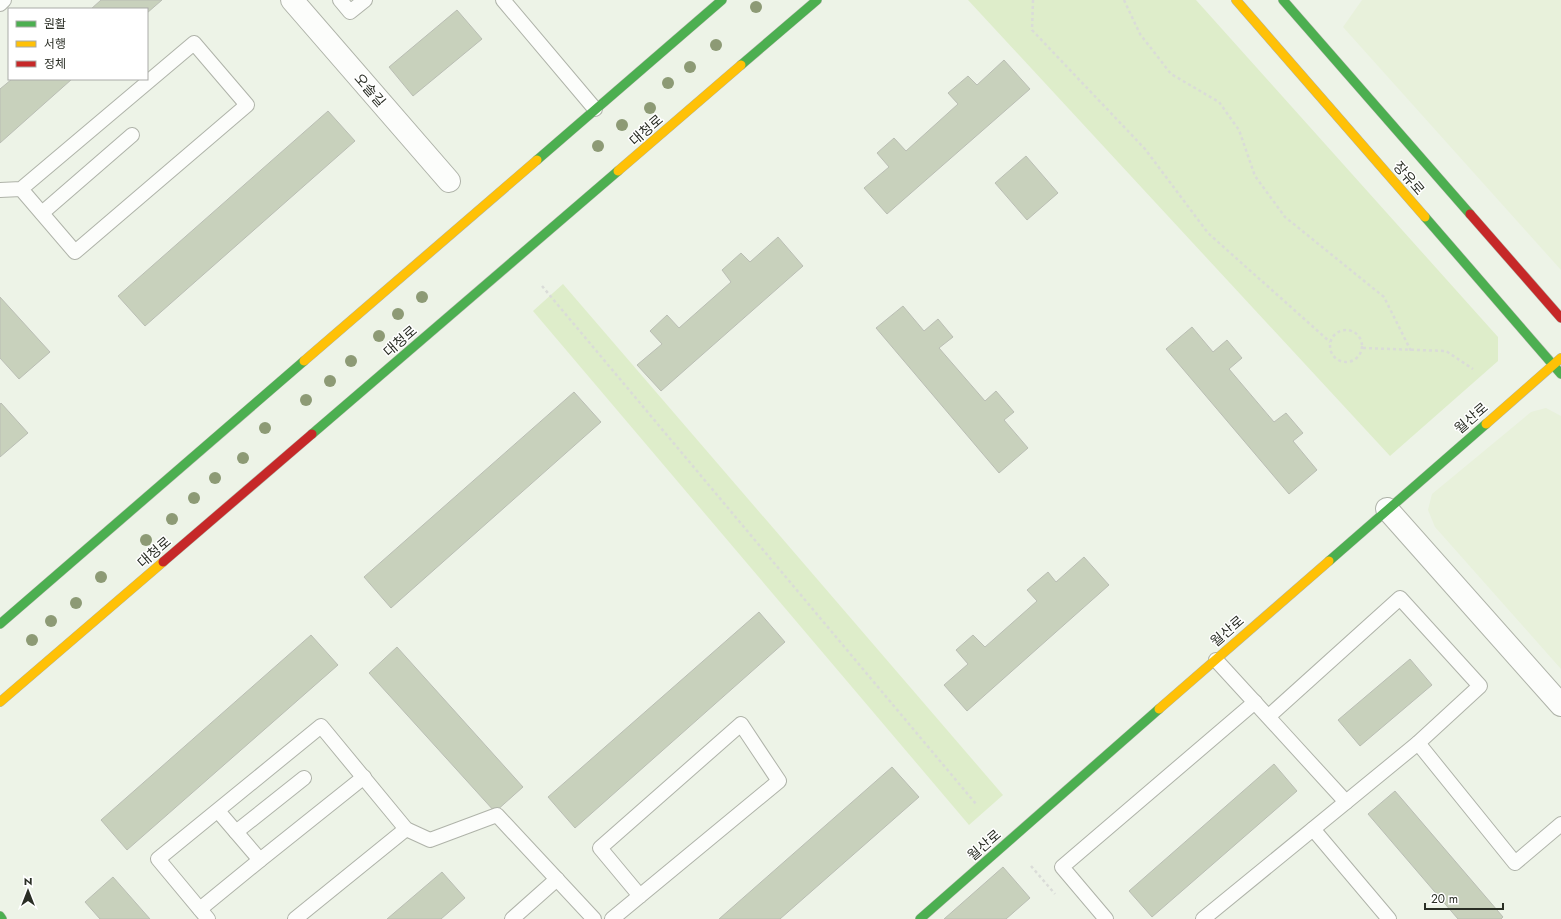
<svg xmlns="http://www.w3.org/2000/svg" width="1561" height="919" font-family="Jost,'Noto Sans KR',sans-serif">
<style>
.built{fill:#e8f1db}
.green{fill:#deedca}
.building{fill:#c8d1bc;stroke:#babeb4}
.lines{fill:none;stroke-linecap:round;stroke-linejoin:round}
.lane-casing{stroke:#afb3a9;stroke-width:16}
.street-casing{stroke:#afb3a9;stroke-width:24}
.fast-casing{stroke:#afb3a9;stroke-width:10}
.slow-casing{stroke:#afb3a9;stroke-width:10}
.jam-casing{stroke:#afb3a9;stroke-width:10}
.path{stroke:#dadcd8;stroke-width:2.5;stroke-dasharray:3 3;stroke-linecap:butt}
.lane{stroke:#fcfdfb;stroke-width:14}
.street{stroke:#fcfdfb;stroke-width:22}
.fast{stroke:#4caf50;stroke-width:9}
.slow{stroke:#ffc107;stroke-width:9}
.jam{stroke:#c62828;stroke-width:9}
.tree{fill:#8d9a75}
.labels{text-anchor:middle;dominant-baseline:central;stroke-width:3;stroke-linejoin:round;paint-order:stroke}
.street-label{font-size:14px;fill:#2a2e25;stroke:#fff}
</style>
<rect width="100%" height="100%" fill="#edf3e7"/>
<g class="built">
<polygon points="1362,0 1561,0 1561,270 1343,27"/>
<polygon points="1546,408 1561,416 1561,669 1435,527 1428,510 1432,494 1531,412"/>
</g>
<g class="green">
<polygon points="968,0 1196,0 1498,337 1498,361 1390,456"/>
<polygon points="563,284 1003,795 969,825 533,311"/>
</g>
<g class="building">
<polygon points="101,0 162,0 147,13 147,9 91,9"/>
<polygon points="457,10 482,39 413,96 389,67"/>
<polygon points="1004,60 1030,89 887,214 864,188 889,167 877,153 894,138 906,151 958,104 948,93 968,76 977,85"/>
<polygon points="12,79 72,79 0,143 0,89"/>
<polygon points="328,111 355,141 145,326 118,296"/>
<polygon points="1026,156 1058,193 1027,220 995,183"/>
<polygon points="778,237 803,266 661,391 637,365 662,344 650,331 667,315 679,328 731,282 722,270 741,253 750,262"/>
<polygon points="0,297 50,352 19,379 0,358"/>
<polygon points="903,306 924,331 938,319 953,337 939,348 985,401 996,391 1014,412 1004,420 1028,448 999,473 876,328"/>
<polygon points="1192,327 1213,352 1227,340 1242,358 1229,369 1274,422 1286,413 1303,433 1293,441 1317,470 1289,494 1166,349"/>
<polygon points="574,392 601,422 391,608 364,577"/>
<polygon points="1,403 28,433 0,457 0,404"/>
<polygon points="1084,557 1109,585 967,711 944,685 968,664 956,650 973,635 985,647 1037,601 1027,590 1048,572 1056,582"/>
<polygon points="759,612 785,642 575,828 548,797"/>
<polygon points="311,635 338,665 127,850 101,820"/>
<polygon points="397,647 523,787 495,812 369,673"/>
<polygon points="1410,659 1432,685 1360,746 1338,720"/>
<polygon points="1274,764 1297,791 1152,917 1129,891"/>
<polygon points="892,767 919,797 780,919 719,919"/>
<polygon points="1395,791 1503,917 1501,919 1458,919 1368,814"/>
<polygon points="1003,867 1030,898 1006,919 944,919"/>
<polygon points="442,872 465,898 441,919 387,919"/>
<polygon points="113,877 150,919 100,919 85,902"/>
</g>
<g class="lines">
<defs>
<g id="lane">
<polyline points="340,0 350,12 365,0"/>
<polyline points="503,0 595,109"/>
<polyline points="0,4 4,0"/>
<polyline points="0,190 21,189 194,43 247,105 75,252 21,189"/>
<polyline points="42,213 132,135"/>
<polyline points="1269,716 1400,598 1480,686 1418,743 1346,802"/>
<polyline points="1418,743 1515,863 1561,824"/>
<polyline points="218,811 260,860 364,777"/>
<polyline points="1313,829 1389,919"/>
<polyline points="236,832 304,778"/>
<polyline points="200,909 260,860"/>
<polyline points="208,919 158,859 321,726 406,829 430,840 497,815 594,919"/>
<polyline points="295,919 406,829"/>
<polyline points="512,919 557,879"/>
<polyline points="612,919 779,781 741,724 600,848 640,896"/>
<polyline points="1106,919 1062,867 1255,702"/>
<polyline points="1203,919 1346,802 1216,660"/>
</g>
<g id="street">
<polyline points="292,0 449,181"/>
<polyline points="1387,509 1561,705"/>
</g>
<g id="fast">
<polyline points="1283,0 1470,214"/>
<polyline points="741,65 817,0"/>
<polyline points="537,160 722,0"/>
<polyline points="1425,217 1561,374"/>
<polyline points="312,434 618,171"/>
<polyline points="1329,561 1486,424"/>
<polyline points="0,624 304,361"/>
<polyline points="0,916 2,919"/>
<polyline points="920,919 1159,709"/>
</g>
<g id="slow">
<polyline points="1236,0 1425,217"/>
<polyline points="618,171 741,65"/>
<polyline points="304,361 537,160"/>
<polyline points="1486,424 1561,358"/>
<polyline points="0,702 163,562"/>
<polyline points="1159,709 1329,561"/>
</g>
<g id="jam">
<polyline points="1470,214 1561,318"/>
<polyline points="163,562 312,434"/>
</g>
</defs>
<use href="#lane" class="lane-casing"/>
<use href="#street" class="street-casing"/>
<use href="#fast" class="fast-casing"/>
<use href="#slow" class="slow-casing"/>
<use href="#jam" class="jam-casing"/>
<g class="path">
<polyline points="1033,0 1032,30 1145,149 1208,233 1330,342"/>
<polyline points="1124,0 1140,34 1171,74 1219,102 1239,130 1255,176 1285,217 1384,297 1411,351"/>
<polyline points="542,286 976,804"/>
<circle cx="1346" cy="346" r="16"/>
<polyline points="1363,348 1446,351 1473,369"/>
<polyline points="1031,866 1055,894"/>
</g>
<use href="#lane" class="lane"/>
<use href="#street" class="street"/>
<use href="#fast" class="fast"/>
<use href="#slow" class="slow"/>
<use href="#jam" class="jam"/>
</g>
<g class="tree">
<circle cx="756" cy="7" r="6"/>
<circle cx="716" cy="45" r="6"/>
<circle cx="690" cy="67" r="6"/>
<circle cx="668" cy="83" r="6"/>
<circle cx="650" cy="108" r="6"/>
<circle cx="622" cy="125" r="6"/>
<circle cx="598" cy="146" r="6"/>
<circle cx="422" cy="297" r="6"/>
<circle cx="398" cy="314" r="6"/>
<circle cx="379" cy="336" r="6"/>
<circle cx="351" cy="361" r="6"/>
<circle cx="330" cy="381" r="6"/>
<circle cx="306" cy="400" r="6"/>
<circle cx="265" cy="428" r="6"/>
<circle cx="243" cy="458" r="6"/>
<circle cx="215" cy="478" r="6"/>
<circle cx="194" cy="498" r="6"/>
<circle cx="172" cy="519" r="6"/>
<circle cx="146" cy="540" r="6"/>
<circle cx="101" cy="577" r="6"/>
<circle cx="76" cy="603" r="6"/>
<circle cx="51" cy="621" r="6"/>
<circle cx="32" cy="640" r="6"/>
</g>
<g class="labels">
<g class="street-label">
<text transform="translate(370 90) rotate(49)">오솔길</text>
<text transform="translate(646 130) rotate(-41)">대청로</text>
<text transform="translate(1409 178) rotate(49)">장유로</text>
<text transform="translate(400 341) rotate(-41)">대청로</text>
<text transform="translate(1471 418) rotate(-41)">월산로</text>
<text transform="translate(154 552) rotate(-41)">대청로</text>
<text transform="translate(1227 631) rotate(-41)">월산로</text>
<text transform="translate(984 845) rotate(-41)">월산로</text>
</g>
</g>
<rect x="8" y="8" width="140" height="72" fill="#ffffff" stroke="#aaaba8"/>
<rect x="16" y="21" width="20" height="6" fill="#4caf50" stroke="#aaaba8"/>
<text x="44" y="28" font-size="12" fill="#2a2e25">원활</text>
<rect x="16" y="41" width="20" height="6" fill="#ffc107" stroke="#aaaba8"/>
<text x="44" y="48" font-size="12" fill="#2a2e25">서행</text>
<rect x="16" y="61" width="20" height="6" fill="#c62828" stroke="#aaaba8"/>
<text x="44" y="68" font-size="12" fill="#2a2e25">정체</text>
<g transform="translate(28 891)" stroke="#ffffff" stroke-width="3" paint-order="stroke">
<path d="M0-3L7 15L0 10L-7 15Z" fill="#2a2e25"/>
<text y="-6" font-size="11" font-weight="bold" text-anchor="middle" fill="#2a2e25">N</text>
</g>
<path d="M1425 903v6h78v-6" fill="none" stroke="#2a2e25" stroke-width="2"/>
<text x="1431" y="903" font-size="12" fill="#2a2e25" stroke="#ffffff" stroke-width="3" paint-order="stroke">20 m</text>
</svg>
